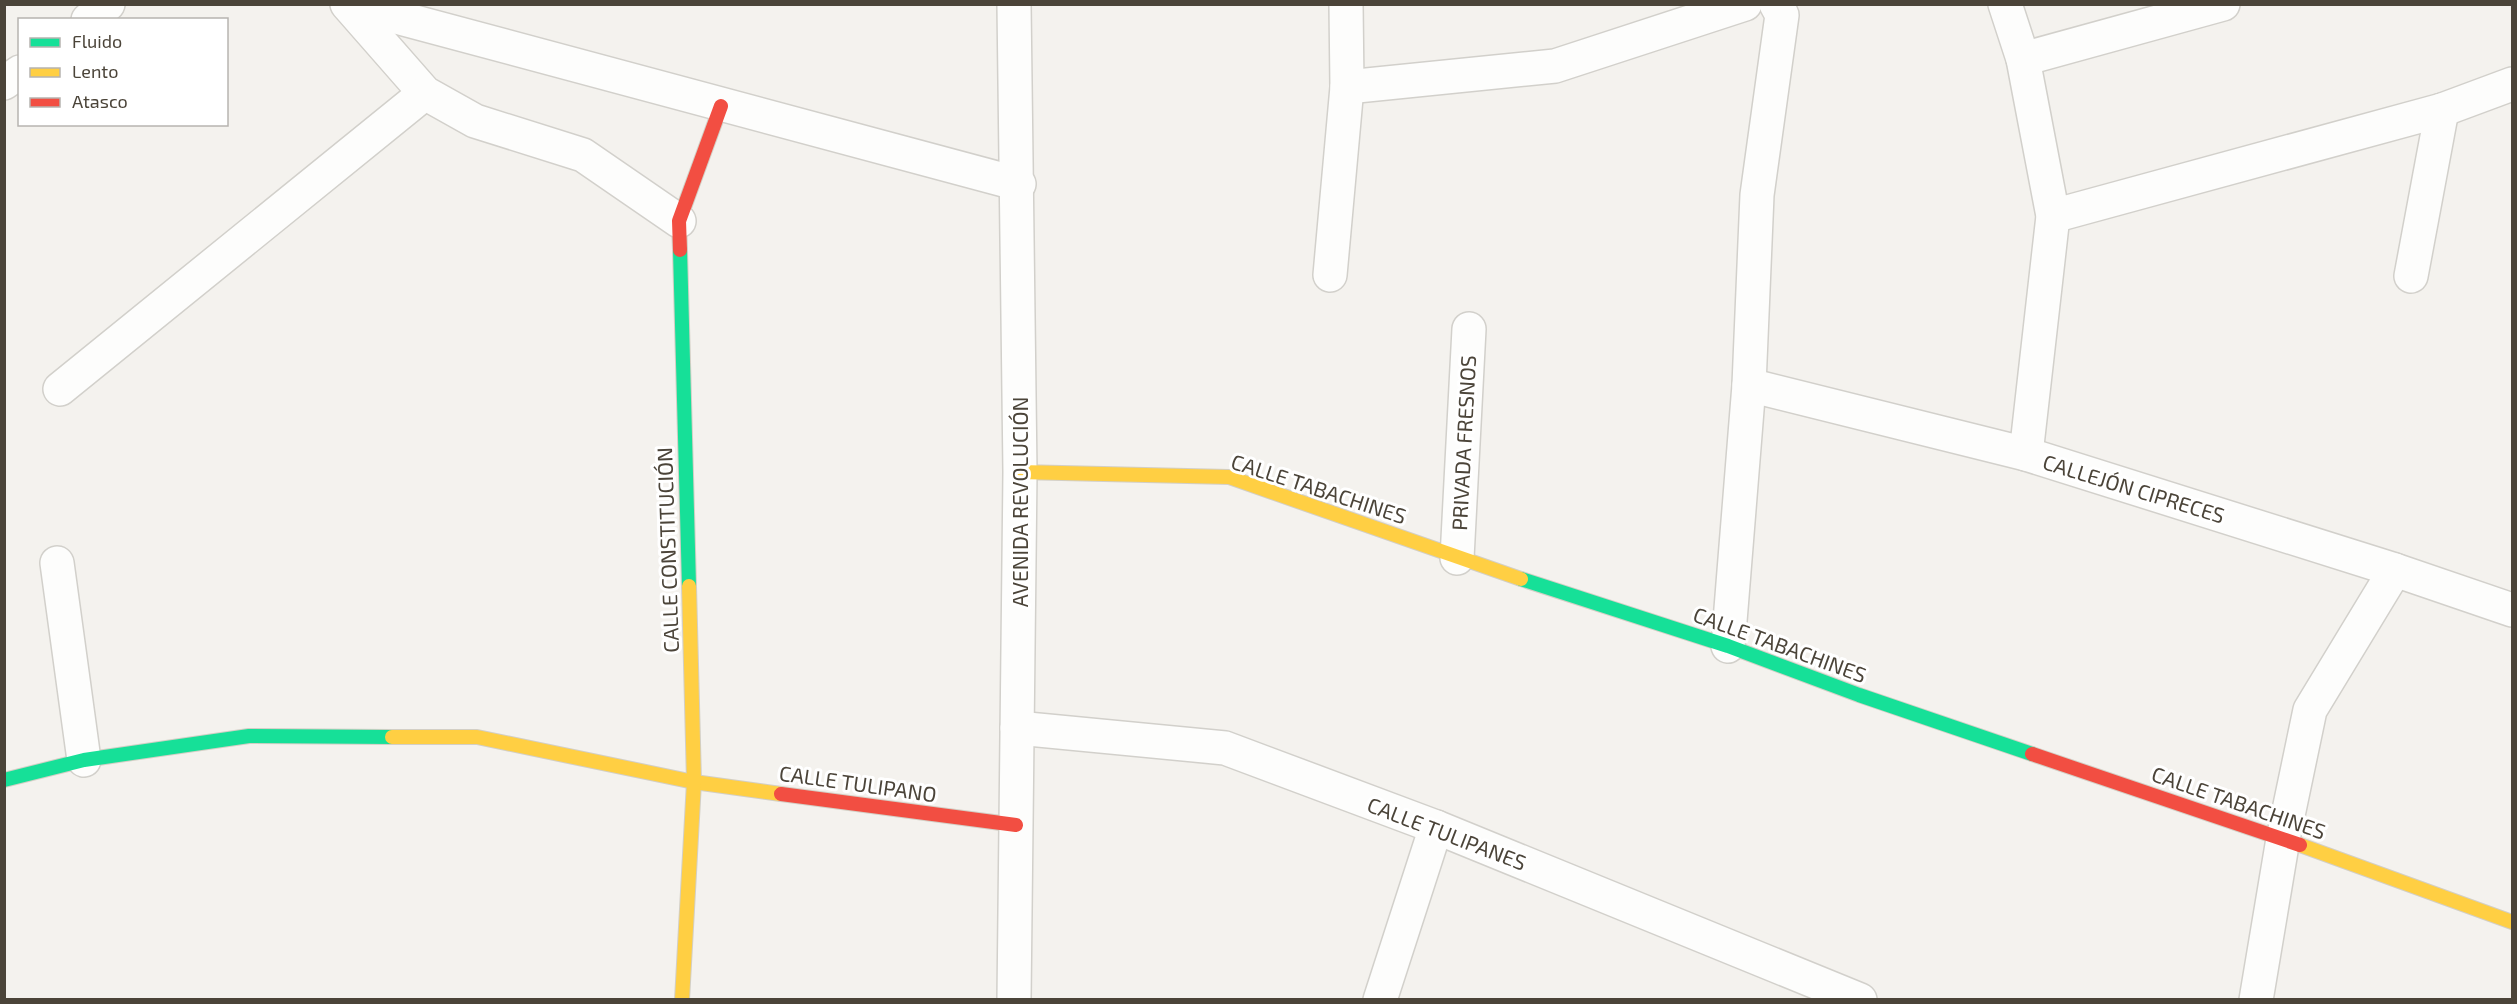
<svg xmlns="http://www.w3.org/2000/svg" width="2517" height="1004" font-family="'Exo 2',sans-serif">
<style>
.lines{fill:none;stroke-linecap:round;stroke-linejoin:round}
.street-casing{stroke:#d2d0cb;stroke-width:36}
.fast-casing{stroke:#d3cfc5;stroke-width:16}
.slow-casing{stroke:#d3cfc5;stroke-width:16}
.jam-casing{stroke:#d3cfc5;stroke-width:16}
.street{stroke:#fdfdfc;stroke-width:33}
.fast{stroke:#16e098;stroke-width:14}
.slow{stroke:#ffcf43;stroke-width:14}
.jam{stroke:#f24e42;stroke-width:14}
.labels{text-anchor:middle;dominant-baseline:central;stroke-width:6;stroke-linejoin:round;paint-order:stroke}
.street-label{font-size:21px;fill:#4b4439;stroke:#fff}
</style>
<rect width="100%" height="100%" fill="#f4f2ee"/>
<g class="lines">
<defs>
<g id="street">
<polyline points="347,4 425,93 475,121 583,155 679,221"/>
<polyline points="348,4 1019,184"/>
<polyline points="2005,4 2023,59 2053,216 2026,454"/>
<polyline points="88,20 108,4"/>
<polyline points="2023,59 2223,4"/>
<polyline points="4,83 20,72"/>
<polyline points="1347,87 1555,66 1745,4"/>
<polyline points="2053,216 2442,110 2512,84"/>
<polyline points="1330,275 1347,87 1346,4"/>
<polyline points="2411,276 2442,110"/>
<polyline points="1749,385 2026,454 2395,570 2512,610"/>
<polyline points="60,389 425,93"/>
<polyline points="1457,558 1469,329"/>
<polyline points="57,563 84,760"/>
<polyline points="1728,646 1749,385 1757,195 1782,15 1776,4"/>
<polyline points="1017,728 1225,748 1436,827 1860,1000"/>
<polyline points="1014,1000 1020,472 1014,4"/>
<polyline points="1380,1000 1436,827"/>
<polyline points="2256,1000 2283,839 2310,710 2395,570"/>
</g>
<g id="fast">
<polyline points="680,250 689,586"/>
<polyline points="1521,579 1728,646 1859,695 2032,754"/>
<polyline points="4,780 84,760 249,736 392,737"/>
</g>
<g id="slow">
<polyline points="1020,472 1229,477 1521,579"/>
<polyline points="392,737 477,737 694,782 781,794"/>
<polyline points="2300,845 2512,922"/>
<polyline points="682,1000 694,782 689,586"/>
</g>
<g id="jam">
<polyline points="680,250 679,221 721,106"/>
<polyline points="2032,754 2300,845"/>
<polyline points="781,794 1016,825"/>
</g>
</defs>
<use href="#street" class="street-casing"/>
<use href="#fast" class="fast-casing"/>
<use href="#slow" class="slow-casing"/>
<use href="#jam" class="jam-casing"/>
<use href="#street" class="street"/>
<use href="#fast" class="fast"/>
<use href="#slow" class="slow"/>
<use href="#jam" class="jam"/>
</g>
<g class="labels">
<g class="street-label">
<text transform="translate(1463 443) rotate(-87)">PRIVADA FRESNOS</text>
<text transform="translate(1319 488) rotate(18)">CALLE TABACHINES</text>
<text transform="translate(2134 488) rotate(17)">CALLEJÓN CIPRECES</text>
<text transform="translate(1019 502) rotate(-90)">AVENIDA REVOLUCIÓN</text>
<text transform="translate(667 550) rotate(-92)">CALLE CONSTITUCIÓN</text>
<text transform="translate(1780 644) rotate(20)">CALLE TABACHINES</text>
<text transform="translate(858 783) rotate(8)">CALLE TULIPANO</text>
<text transform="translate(2239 802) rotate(19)">CALLE TABACHINES</text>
<text transform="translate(1447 833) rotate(21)">CALLE TULIPANES</text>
</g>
</g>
<rect width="2517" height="1004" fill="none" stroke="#4b4439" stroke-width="12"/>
<rect x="18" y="18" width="210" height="108" fill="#ffffff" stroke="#b7b4b0" stroke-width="1.5"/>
<rect x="30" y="38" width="30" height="9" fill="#16e098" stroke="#b7b4b0" stroke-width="1.5"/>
<text x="72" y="48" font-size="18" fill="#4b4439">Fluido</text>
<rect x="30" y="68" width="30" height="9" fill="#ffcf43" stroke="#b7b4b0" stroke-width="1.5"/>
<text x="72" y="78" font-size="18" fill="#4b4439">Lento</text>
<rect x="30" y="98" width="30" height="9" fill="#f24e42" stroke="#b7b4b0" stroke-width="1.5"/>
<text x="72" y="108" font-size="18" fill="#4b4439">Atasco</text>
</svg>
